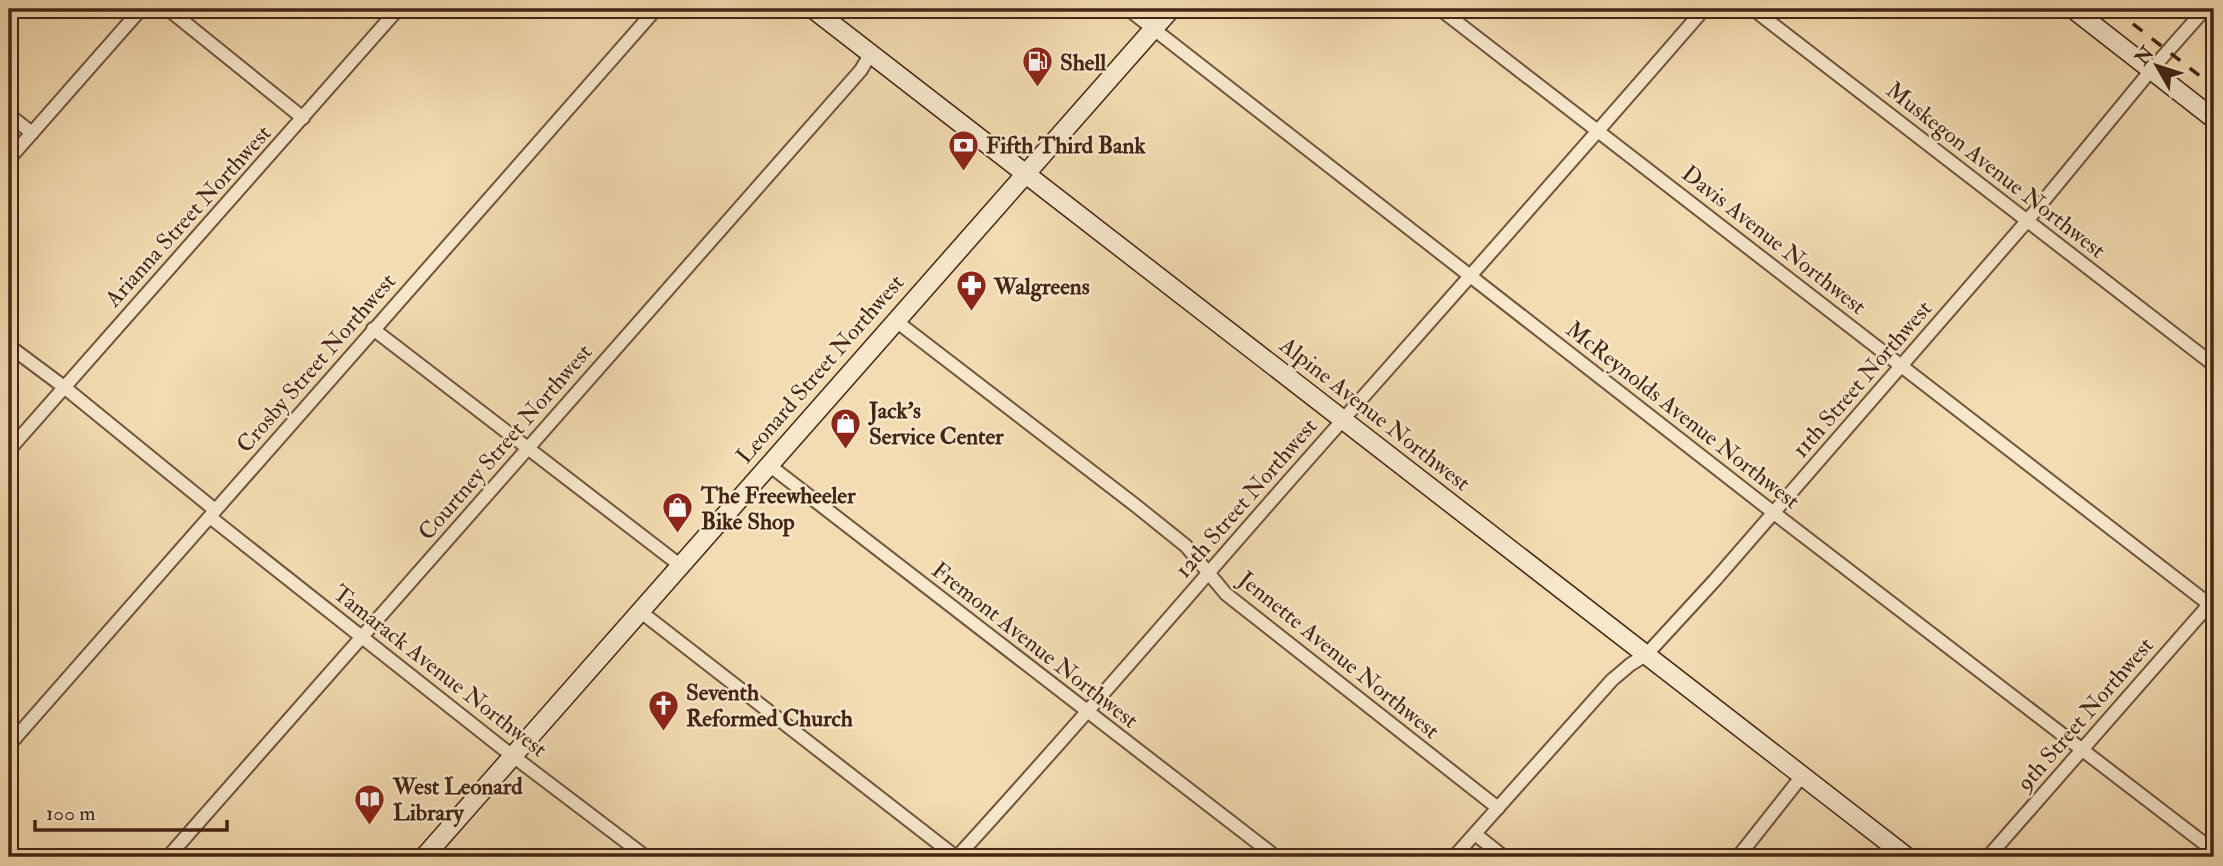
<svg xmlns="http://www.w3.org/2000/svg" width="2223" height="866" font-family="'IM FELL Double Pica',serif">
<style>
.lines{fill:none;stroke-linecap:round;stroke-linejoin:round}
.street-casing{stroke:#70533b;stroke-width:16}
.secondary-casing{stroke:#442514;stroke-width:21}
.street{stroke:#f7e8cc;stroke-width:12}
.secondary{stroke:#f7e8cc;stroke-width:18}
.rail{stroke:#442514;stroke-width:3.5;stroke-dasharray:12 12;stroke-linecap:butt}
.labels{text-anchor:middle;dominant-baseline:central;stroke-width:5;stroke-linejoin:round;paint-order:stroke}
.poi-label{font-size:23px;font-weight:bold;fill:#442514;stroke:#f7e8cc;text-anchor:start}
.street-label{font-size:23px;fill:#442514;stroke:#f7e8cc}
</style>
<rect width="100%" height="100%" fill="#f3dcb1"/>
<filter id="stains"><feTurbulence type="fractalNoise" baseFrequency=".00286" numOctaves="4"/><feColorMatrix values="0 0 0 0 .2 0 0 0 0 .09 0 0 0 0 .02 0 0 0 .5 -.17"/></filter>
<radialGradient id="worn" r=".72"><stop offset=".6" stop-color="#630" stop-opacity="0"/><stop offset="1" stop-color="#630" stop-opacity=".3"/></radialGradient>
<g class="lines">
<defs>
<g id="street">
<polyline points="168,9 303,118"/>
<polyline points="1128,9 1774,513 2214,851"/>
<polyline points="1440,9 2214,608"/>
<polyline points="1753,9 2214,365"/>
<polyline points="9,115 32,133"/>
<polyline points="9,159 141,9"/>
<polyline points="896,321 1135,505 1186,546 1226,594 1498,808"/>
<polyline points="373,329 681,566"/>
<polyline points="9,346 64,387 215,510"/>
<polyline points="9,450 398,9"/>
<polyline points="769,465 1276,857"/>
<polyline points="210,517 501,747 646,857"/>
<polyline points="641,612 956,857"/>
<polyline points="9,745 656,9"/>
<polyline points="1475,834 1504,857"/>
<polyline points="9,855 11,857"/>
<polyline points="168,857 861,70 871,53"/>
<path d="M957,857C1067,737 1173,613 1280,491C1422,330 1564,171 1704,9"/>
<polyline points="1454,857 1612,680 1631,664 1646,655 1715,580 2027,221 2152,69 2205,9"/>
<polyline points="1738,857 1802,776"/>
<polyline points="1988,857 2214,599"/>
</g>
<g id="secondary">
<polyline points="813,9 1907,857"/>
<polyline points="2073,9 2214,119"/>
<polyline points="424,857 1171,9"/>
</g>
</defs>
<use href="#street" class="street-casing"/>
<use href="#secondary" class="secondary-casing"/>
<use href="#street" class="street"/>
<use href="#secondary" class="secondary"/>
<polyline class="rail" points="2114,9 2214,87"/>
</g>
<defs>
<symbol id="fuel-pin" viewBox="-11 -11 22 30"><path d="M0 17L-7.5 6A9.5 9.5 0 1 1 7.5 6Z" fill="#8f2418" stroke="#f7e8cc"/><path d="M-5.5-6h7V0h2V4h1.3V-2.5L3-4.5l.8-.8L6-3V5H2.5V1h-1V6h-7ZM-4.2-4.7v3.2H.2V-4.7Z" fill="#fff"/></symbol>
<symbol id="bank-pin" viewBox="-11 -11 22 30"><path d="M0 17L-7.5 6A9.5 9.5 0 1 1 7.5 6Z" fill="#8f2418" stroke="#f7e8cc"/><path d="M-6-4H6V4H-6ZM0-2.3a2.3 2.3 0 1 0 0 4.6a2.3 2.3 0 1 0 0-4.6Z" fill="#fff"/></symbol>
<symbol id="pharmacy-pin" viewBox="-11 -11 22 30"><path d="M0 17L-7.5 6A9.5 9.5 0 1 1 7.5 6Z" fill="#8f2418" stroke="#f7e8cc"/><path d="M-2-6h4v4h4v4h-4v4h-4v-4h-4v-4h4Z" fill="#fff"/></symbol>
<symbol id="shop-pin" viewBox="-11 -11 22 30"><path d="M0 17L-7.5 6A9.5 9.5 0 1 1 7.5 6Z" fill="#8f2418" stroke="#f7e8cc"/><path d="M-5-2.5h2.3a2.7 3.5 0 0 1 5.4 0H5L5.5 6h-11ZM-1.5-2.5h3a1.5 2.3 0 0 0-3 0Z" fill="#fff"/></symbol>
<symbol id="church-pin" viewBox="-11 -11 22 30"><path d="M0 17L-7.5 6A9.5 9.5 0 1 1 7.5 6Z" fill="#8f2418" stroke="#f7e8cc"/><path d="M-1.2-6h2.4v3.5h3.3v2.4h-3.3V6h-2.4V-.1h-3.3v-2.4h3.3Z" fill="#fff"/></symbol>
<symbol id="library-pin" viewBox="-11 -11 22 30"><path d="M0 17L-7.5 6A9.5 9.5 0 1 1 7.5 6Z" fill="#8f2418" stroke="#f7e8cc"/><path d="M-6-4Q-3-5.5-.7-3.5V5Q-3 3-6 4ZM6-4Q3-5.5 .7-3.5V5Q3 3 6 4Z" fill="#fff"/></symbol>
</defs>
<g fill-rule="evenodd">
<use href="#fuel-pin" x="1020" y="44" width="35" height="47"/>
<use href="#bank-pin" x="946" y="128" width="35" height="47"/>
<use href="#pharmacy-pin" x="954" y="268" width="35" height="47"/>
<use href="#shop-pin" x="828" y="406" width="35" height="47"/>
<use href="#shop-pin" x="660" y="490" width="35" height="47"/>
<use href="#church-pin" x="646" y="688" width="35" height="47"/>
<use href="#library-pin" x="352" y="782" width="35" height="47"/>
</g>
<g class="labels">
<g class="poi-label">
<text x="1060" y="62">Shell</text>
<text x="986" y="145">Fifth Third Bank</text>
<text x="994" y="286">Walgreens</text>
<text x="869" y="410">Jack's<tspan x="869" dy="26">Service Center</tspan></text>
<text x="701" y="495">The Freewheeler<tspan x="701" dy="26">Bike Shop</tspan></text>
<text x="686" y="692">Seventh<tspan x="686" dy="26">Reformed Church</tspan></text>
<text x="393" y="786">West Leonard<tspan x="393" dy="26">Library</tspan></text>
</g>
<g class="street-label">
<text transform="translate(1996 170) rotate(38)">Muskegon Avenue Northwest</text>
<text transform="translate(188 216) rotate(-48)">Arianna Street Northwest</text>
<text transform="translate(1774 240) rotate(38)">Davis Avenue Northwest</text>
<text transform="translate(316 363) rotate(-49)">Crosby Street Northwest</text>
<text transform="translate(820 369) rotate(-49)">Leonard Street Northwest</text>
<text transform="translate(1862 379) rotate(-49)">11th Street Northwest</text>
<text transform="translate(1375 414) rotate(38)">Alpine Avenue Northwest</text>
<text transform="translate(1683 415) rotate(38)">McReynolds Avenue Northwest</text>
<text transform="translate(505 442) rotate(-49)">Courtney Street Northwest</text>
<text transform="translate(1246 498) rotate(-49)">12th Street Northwest</text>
<text transform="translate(1035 645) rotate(38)">Fremont Avenue Northwest</text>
<text transform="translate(1339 655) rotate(39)">Jennette Avenue Northwest</text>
<text transform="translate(440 671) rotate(38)">Tamarack Avenue Northwest</text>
<text transform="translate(2085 714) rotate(-49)">9th Street Northwest</text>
</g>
</g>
<rect width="2223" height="866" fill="none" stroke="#f3dcb1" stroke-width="35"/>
<rect x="10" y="10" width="2202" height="845" fill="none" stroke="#442514" stroke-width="3.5"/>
<rect x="18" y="18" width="2188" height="831" fill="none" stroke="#442514" stroke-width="2"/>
<g transform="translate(2157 66) rotate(309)" stroke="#f7e8cc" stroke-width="5" paint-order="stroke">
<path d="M0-5L12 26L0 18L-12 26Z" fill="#442514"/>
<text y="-10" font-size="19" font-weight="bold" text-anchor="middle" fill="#442514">N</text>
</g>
<path d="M35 820v10h192v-10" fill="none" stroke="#442514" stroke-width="3.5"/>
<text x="46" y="820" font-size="21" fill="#442514" stroke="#f7e8cc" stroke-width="5" paint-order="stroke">100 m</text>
<rect width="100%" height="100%" filter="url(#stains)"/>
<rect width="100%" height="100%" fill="url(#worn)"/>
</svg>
